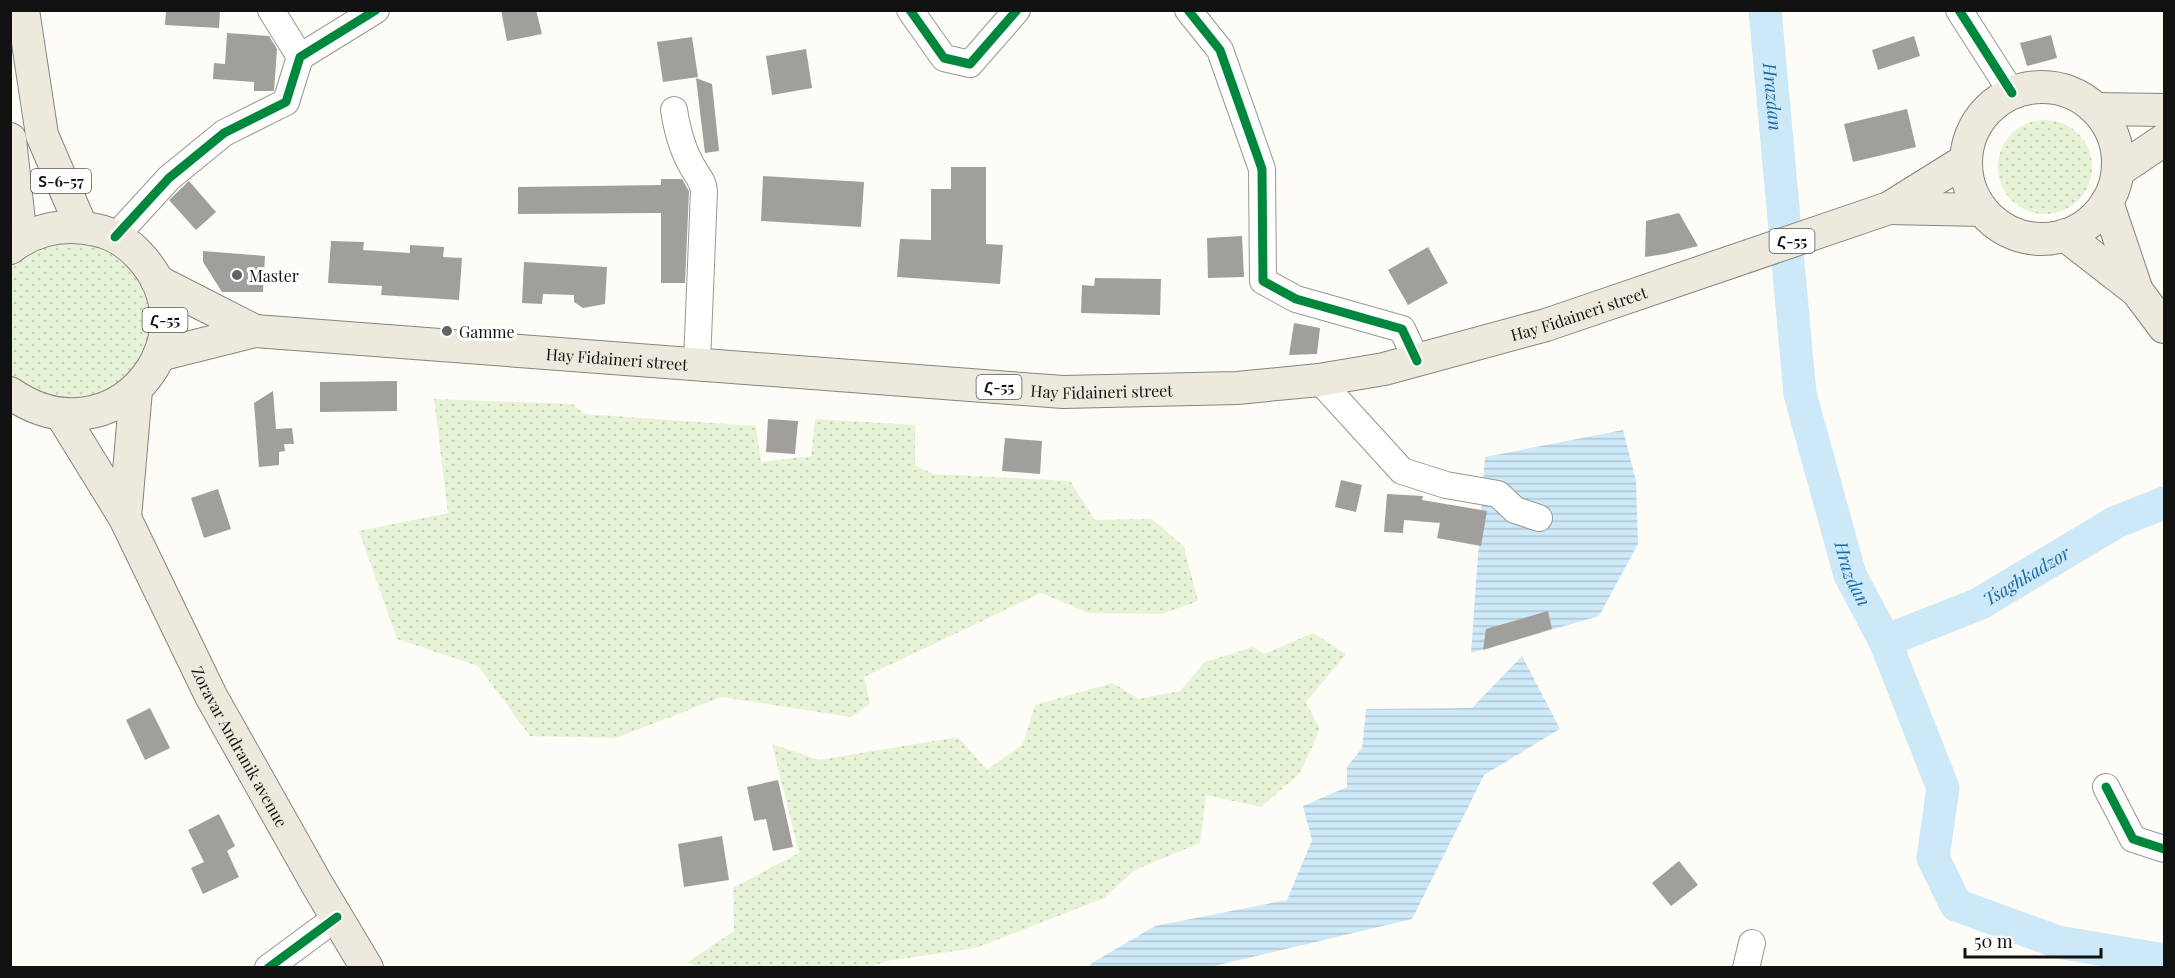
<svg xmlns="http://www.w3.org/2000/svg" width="2175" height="978" font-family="'Playfair Display','Noto Sans Armenian',serif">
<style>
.grass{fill:url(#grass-dots)}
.water{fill:url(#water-rules)}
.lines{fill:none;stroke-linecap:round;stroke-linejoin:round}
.river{stroke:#cde8f7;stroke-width:33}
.building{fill:#a19f9c}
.minor-casing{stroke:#979795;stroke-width:28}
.major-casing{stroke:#858482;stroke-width:34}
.minor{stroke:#fffffe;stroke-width:26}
.major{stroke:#ede9dc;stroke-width:32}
.cycleway-casing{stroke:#fff;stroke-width:13}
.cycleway{stroke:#00873e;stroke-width:9}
.poi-dot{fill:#646362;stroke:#fff;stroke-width:2}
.labels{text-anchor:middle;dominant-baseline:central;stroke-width:6;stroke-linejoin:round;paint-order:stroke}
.shield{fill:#fff;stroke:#585858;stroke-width:1.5}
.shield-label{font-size:15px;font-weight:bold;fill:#111}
.poi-label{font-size:16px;fill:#111;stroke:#fff;text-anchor:start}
.street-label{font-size:16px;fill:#111;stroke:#fff}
.water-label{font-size:18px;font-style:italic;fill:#1768a6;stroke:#fff}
</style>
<defs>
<pattern id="grass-dots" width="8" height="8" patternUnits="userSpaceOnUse" patternTransform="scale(1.5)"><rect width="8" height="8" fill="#e7f3d7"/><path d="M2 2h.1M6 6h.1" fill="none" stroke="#c5cfb8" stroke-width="1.8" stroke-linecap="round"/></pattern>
<pattern id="water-rules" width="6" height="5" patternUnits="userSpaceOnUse" patternTransform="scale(1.5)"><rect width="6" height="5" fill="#cde8f7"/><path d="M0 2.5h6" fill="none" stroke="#afc6d3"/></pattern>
</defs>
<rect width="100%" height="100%" fill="#fdfcf7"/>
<g class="grass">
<circle cx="2045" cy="167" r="47"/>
<path d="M74,240C83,242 96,243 105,248C164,281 167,357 107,391C96,397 80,401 67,401C62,400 55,397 50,395C35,390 21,387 10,374V266C30,247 47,243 74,240Z"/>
<polygon points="434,399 572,404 585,414 756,426 761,462 811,456 815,419 915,425 915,465 933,474 1070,481 1095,520 1152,519 1184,547 1198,601 1162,614 1089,613 1041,593 864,677 870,704 851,717 722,697 616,738 530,736 478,666 397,639 359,531 448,513"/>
<polygon points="1313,633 1346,654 1306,702 1320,729 1300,773 1261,807 1206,795 1200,843 1135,870 1104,898 976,948 887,961 870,967 700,968 688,962 734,931 733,888 799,853 772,744 819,760 958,737 987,770 1023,744 1035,705 1113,683 1138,699 1180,691 1205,662 1253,647 1264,654"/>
</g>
<g class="water">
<polygon points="1623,430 1636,481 1638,544 1599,616 1471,653 1485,457"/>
<polygon points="1522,656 1560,729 1484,775 1412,919 1210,967 1089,967 1092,963 1155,926 1287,900 1312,840 1303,806 1347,787 1347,767 1362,748 1366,709 1472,708"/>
</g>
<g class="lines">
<g class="river">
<path id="s1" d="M1765,10L1800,394L1850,575L1885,641L1943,788L1933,858L1956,905L2058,942L2164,960"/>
<path id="s2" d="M1885,641L1979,604L2116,522L2164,503"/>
</g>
</g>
<g class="building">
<polygon points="166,10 220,10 219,28 165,25"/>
<polygon points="501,10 536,10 542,34 507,41"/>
<polygon points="227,33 269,36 277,49 274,91 254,91 254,82 213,79 214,63 225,64"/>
<polygon points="2051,35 2057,58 2027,66 2020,43"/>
<polygon points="1914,36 1920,56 1878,70 1872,50"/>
<polygon points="692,37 698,77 663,82 657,42"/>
<polygon points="806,49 812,88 772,95 766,56"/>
<polygon points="696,78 712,84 719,151 705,153"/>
<polygon points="1907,109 1916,147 1853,162 1844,124"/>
<polygon points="951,167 986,167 986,244 1003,245 1000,284 897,277 900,239 931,240 931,189 951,189"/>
<polygon points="763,176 864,182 861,227 761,221"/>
<polygon points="661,179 682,179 689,191 685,283 661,283 661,213 518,214 518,187 661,185"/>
<polygon points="189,181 216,212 196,230 169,200"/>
<polygon points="1679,213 1698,246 1665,254 1645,257 1646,221"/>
<polygon points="1242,236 1244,277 1208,278 1207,238"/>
<polygon points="331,241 364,242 363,250 410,253 410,245 444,247 443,257 462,258 459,300 381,295 382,286 328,283"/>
<polygon points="1428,247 1448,283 1408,305 1388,270"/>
<polygon points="203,251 265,256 263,292 222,292 203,262"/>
<polygon points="524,262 607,267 605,304 583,308 574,302 574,295 543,294 542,304 522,303"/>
<polygon points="1095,278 1161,279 1160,315 1081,313 1082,285 1094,286"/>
<polygon points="1294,323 1320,328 1317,354 1289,355"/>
<polygon points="397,381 397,411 320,412 320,382"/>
<polygon points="273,391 276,429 292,428 294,444 284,444 285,451 279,452 279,465 259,467 254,403"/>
<polygon points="768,419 798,421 795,454 766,452"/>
<polygon points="1005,438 1042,441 1040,474 1002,471"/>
<polygon points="1341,480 1362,485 1356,512 1335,507"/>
<polygon points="218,489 231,529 204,538 191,498"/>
<polygon points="1387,494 1423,496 1422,500 1487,511 1481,546 1437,538 1440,523 1404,520 1403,533 1384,532"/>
<polygon points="1548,611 1552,629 1483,650 1486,629"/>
<polygon points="150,708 170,748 145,760 126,720"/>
<polygon points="778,780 793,847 773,851 766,819 754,821 747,787"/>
<polygon points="219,814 235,846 227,851 239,877 203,894 191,868 204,862 188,830"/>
<polygon points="722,836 729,880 684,887 678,844"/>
<polygon points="1679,861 1698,885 1671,906 1652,883"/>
</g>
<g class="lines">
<defs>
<g id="minor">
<polyline points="271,10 300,57"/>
<polyline points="910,10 944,58 970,64 1017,10"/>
<polyline points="1188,10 1220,50 1262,169 1263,281 1296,299 1402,329 1417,361"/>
<polyline points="1959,10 2012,93"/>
<path d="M674,110C677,129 682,149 692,166C697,176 703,180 704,191L697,363"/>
<polyline points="115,237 169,178 224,133 286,102 300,57 376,10"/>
<polyline points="1319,380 1402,471 1446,485 1498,494 1515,510 1539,518"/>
<polyline points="2106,787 2133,839 2164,849"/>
<polyline points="268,968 337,917"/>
<polyline points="1746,968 1752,943"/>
</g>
<g id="major">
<polyline points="23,10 42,135 81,226"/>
<circle cx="2042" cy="163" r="76"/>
<polyline points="2096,109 2164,110"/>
<polyline points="10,139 21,240"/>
<polyline points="2118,171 2164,140"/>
<polyline points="2107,202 2137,291"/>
<polyline points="1889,208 1982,210"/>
<polyline points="2065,235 2137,291 2164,327"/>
<path d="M10,248C36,228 65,223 96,230C112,233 128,243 139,255C217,337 113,465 10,393"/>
<polyline points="157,281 255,331"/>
<path id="s3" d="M159,355L255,331L1063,392L1237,388L1319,380L1384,369L1546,325L1889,208L1966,160"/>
<path id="s4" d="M61,414L125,518L211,696L318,886L367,968"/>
<polyline points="125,518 136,390"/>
</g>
</defs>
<use href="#minor" class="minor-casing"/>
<use href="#major" class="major-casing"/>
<use href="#minor" class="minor"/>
<use href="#major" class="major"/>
<defs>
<g id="cycleway">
<polyline points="910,10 944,58 970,64 1017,10"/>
<polyline points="1188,10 1220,50 1262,169 1263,281 1296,299 1402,329 1417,361"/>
<polyline points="1959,10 2012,93"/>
<polyline points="115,237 169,178 224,133 286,102 300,57 376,10"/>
<polyline points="2106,787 2133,839 2164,849"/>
<polyline points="268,968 337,917"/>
</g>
</defs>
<use href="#cycleway" class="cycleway-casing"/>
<use href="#cycleway" class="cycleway"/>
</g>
<g class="poi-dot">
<circle cx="237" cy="275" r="6"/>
<circle cx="447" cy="331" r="6"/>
</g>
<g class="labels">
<g class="shield">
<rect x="31" y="169" width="60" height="24" rx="4.5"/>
<rect x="1769.5" y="229" width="45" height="24" rx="4.5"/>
<rect x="142.5" y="308" width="45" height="24" rx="4.5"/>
<rect x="976.5" y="375" width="45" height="24" rx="4.5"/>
</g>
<g class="shield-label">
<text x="61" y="181">Տ-6-57</text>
<text x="1792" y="241">Հ-55</text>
<text x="165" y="320">Հ-55</text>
<text x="999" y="387">Հ-55</text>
</g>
<g class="poi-label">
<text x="249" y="275">Master</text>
<text x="459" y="331">Gamme</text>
</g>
<g class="street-label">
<text stroke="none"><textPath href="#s3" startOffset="1434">Hay Fidaineri street</textPath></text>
<text stroke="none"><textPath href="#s3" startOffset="462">Hay Fidaineri street</textPath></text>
<text stroke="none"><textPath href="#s3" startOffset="948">Hay Fidaineri street</textPath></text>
<text stroke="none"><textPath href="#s4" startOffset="378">Zoravar Andranik avenue</textPath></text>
</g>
<g class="water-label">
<text stroke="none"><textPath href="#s1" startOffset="87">Hrazdan</textPath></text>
<text stroke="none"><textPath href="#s1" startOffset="573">Hrazdan</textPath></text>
<text stroke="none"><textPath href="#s2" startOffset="156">Tsaghkadzor</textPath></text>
</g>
</g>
<rect width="2175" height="978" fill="none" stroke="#111111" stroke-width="24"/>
<path d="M1965 948v9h136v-9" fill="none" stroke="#111111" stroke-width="3"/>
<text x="1974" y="948" font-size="18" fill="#111111" stroke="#ffffff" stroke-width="4.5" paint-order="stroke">50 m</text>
</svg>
